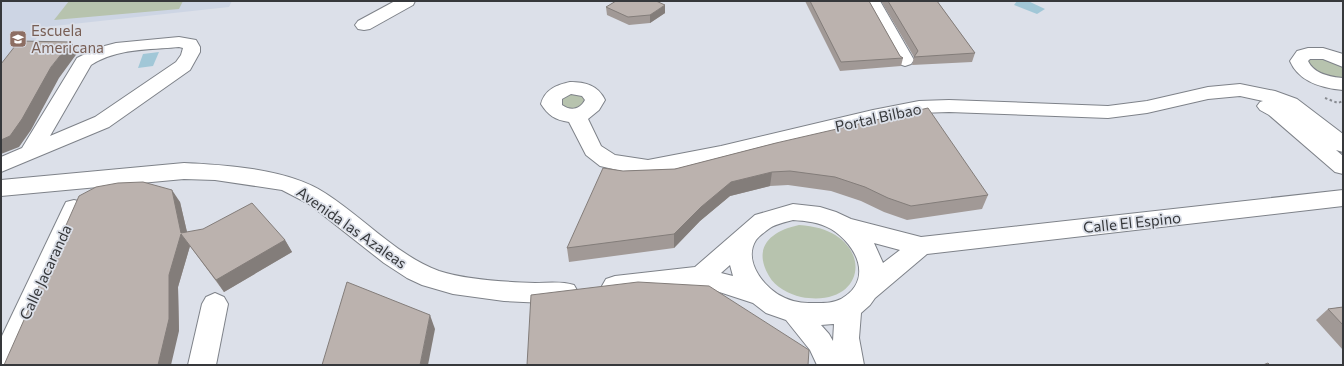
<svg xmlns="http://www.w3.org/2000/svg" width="1344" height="366" font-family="Commissioner,sans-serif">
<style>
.built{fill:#cdd5e4}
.green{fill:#b7c3ae}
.water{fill:#a1c7d7}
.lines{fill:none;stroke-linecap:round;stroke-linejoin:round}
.minor-casing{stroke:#7e8289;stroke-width:2}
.path{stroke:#878a90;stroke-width:2;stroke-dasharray:2.5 2.5;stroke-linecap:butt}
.minor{fill:#fff;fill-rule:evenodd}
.wall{fill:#a19996}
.shaded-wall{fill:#837d7a}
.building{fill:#bbb2ae;stroke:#837d7a}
.labels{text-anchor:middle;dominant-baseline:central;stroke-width:3.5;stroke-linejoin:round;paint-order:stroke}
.education-label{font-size:15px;fill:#785e54;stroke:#dce0e9;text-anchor:start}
.street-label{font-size:15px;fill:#36383b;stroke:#dce0e9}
</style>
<rect width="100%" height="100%" fill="#dce0e9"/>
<polygon class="built" points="1,1 232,1 229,7 45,27 1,86"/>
<g class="green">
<polygon points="69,1 183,1 179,9 54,20"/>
<polygon points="1314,58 1320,58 1343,66 1343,79 1339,79 1313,71 1307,61"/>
<polygon points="569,93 582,95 586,100 580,108 563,109 558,99"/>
<path d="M799,225C876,229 872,310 801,297C789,294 775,287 769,276C752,247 771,231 799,225Z"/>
</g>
<g class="water">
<polygon points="1017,1 1028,1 1045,9 1037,14 1014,5"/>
<polygon points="159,52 153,66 138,68 143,54"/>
</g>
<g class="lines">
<defs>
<g id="minor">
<polygon points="395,1 415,1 413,5 370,29 364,30 358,29 355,25 358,21"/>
<polygon points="864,1 880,1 914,60 911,64 905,66 899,64"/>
<path d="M179,37L196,40L200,47V52L190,70L109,127L1,172V157L22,148L77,58L97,48L116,43ZM179,47L183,48L181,55L176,62L95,117L50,136L91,65C117,48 149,50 179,47Z"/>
<path d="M1308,48H1323L1343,54V67L1323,59H1310L1308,61C1314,74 1330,77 1343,78V90C1322,88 1299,82 1290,61L1297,51Z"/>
<path d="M570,82C585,82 598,85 605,100L599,110L588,119L601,146L615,155L648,160L721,146L873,110L919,101L949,100L1108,106L1147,101L1208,87L1240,84L1275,91L1297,99L1343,134V152L1336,150L1343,156V174L1335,172L1269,115L1260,110L1257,106L1260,102L1263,101L1240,96L1208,99L1147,113L1108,118L949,112L919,113L873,122L721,160L648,174L626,172L600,166L586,155L569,122C555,120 548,115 541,104C545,89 557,85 570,82ZM571,94L582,96L585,100C580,110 570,111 562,105V99Z"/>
<path d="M184,163C227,165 288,169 325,193C363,217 396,255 439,271C466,280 507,282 535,283C548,283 561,281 574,285L578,292L574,299L565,302L544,303L504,301L453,294L422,285L407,278L384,263L309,204L282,190L215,180L184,179L1,196V180Z"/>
<path d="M1343,190V206L927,254L875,298L870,305L861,313L859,338L864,365H817L810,350L786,320L766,313L753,303L701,286L615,296L606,293L602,286L606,279L615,276L695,267L755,215L793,204L820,207L836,212L851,219L921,237ZM793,220C806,221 819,222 831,229C857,245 874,280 841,299C833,303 826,303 817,303C806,303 796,303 785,298C766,290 742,262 756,240C759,236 766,231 770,228C776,224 786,222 793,220ZM874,243L900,250L883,263ZM730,265L733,276L721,273ZM833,324H834L833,341L829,334L821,325Z"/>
<polygon points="74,200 82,202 85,208 16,365 1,365 1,338 63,208 66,202"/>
<polygon points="215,293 224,297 228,304 216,365 188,365 202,304 206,297"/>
</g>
</defs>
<use href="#minor" class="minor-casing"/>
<polyline class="path" points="1325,98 1338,103 1343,101"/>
<use href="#minor" class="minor"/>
</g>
<g class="wall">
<polygon points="805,1 869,1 900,56 903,58 901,66 840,71"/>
<polygon points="881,1 937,1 975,53 972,62 912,65 914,57"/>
<polygon points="606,7 665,13 650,23 629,25 607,15"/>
<polygon points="776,143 988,195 982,209 907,220 884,212 861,201 831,191 788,185 770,186 730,196 700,221 674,248 569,262 567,248 623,171 675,169"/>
<polygon points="143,182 180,202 187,232 285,240 292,252 224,292 190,246 178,287 179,331"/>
<polygon points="1343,307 1343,350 1316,320 1328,309"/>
</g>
<g class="shaded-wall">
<polygon points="665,5 665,13 650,23 650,15"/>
<polygon points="71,42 78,52 59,78 31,130 19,147 1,154 1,140 51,67"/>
<polygon points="772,172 770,186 730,196 700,221 674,248 674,234 701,207 731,182"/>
<polygon points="172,190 180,202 190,245 181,233"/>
<polygon points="181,234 190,246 178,287 179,331 171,365 158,365 169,275"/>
<polygon points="285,240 292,252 224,292 216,280"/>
<polygon points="430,315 435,329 428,365 420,365"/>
</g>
<g class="building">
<polygon points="616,1 656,1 665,5 650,15 628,17 606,7"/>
<polygon points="810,1 869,1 900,56 903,58 841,62"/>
<polygon points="888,1 937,1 975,53 914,57 918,51"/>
<polygon points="19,41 71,42 51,67 22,119 10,136 1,140 1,64"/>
<polygon points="928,108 988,195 911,206 888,198 865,187 835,177 790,171 772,172 731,182 701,207 674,234 567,248 603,168 623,171 675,169 776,143"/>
<polygon points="143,182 172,190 181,233 203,229 252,203 285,240 216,280 181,234 169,275 169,319 158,365 4,365 79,196 96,187 118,183"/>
<polygon points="347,282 430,315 420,365 322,365"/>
<polygon points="638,282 709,286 809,350 808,365 527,365 531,295"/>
<polygon points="1343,307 1343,325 1328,309"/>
<polygon points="1268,363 1270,365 1263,365"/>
</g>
<defs>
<symbol id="school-square" viewBox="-11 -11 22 22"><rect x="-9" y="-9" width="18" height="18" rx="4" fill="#8d6e63" stroke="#dce0e9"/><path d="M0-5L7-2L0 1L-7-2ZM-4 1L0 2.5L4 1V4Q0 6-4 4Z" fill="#fff"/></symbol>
</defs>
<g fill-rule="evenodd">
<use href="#school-square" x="8" y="29" width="20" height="20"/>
</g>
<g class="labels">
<g class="education-label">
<text x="31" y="30">Escuela<tspan x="31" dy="17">Americana</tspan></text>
</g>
<g class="street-label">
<text transform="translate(878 117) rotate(-12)">Portal Bilbao</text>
<text transform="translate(1132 222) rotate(-6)">Calle El Espino</text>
<text transform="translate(352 227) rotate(35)">Avenida las Azaleas</text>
<text transform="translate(45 272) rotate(-65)">Calle Jacaranda</text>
</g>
</g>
<rect width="1344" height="366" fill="none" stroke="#36383b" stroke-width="4"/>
</svg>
